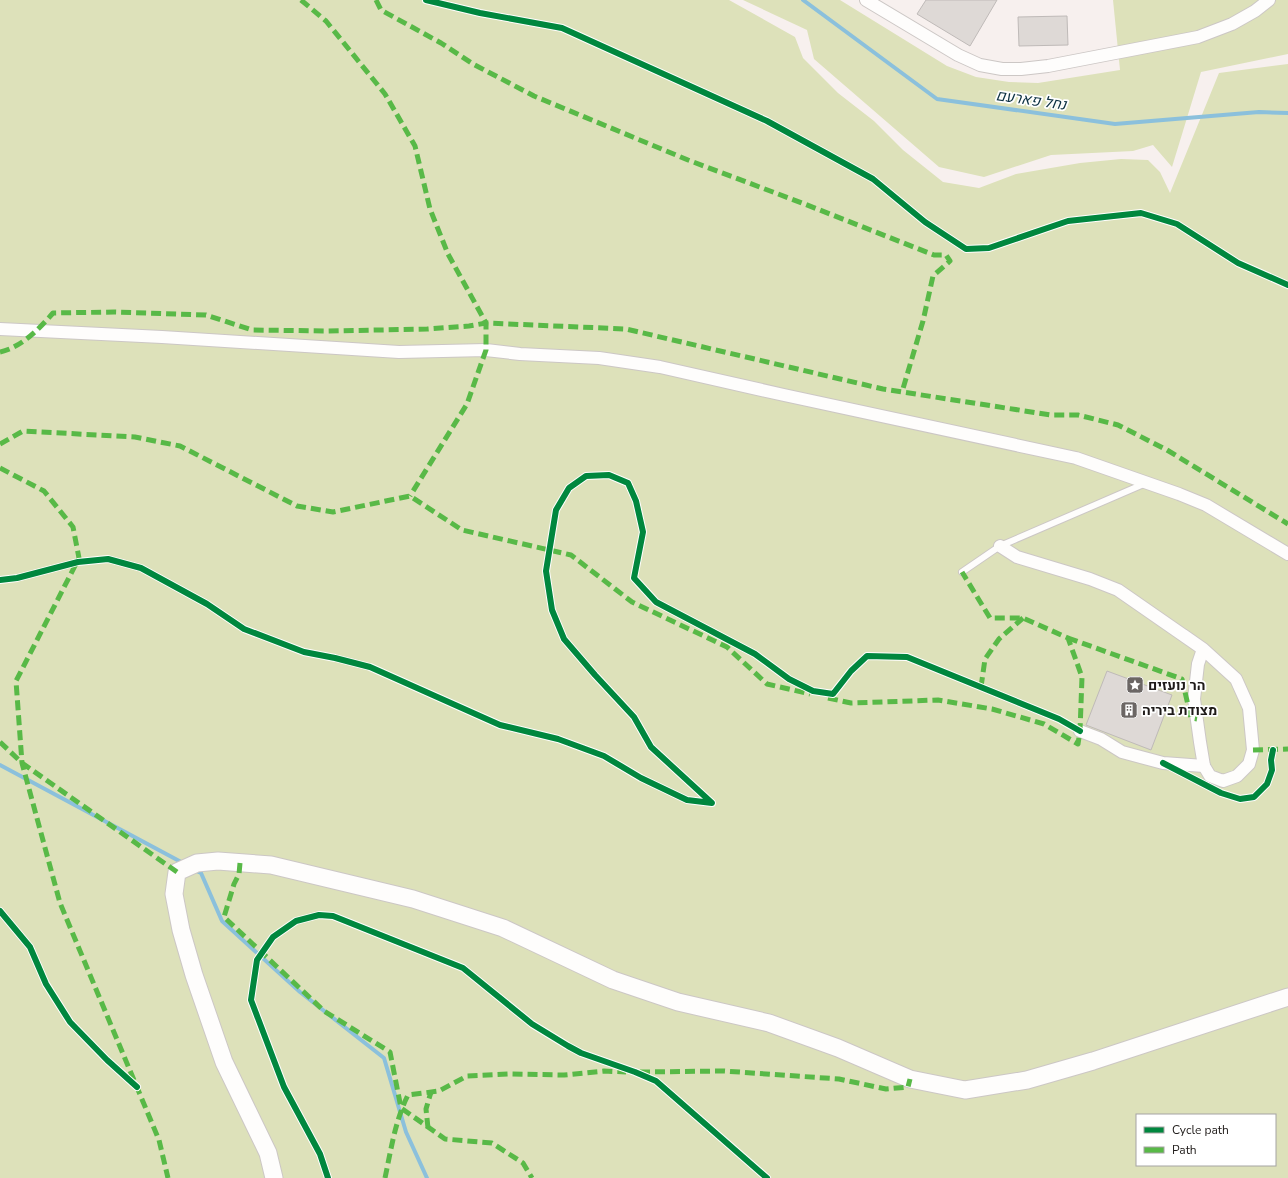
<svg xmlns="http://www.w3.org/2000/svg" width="1288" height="1178" font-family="'Nunito Sans',Heebo,sans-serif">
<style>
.green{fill:#dde1ba;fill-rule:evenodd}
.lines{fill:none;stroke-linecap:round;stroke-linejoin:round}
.stream{stroke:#8bc0dc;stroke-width:4}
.building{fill:#ded9d6;stroke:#bfbab8}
.lane-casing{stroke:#ccc7c5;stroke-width:8}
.street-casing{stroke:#ccc7c5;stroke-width:14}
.secondary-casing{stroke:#ccc7c5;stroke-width:19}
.lane{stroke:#fefdfc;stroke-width:6}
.street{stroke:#fefdfc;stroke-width:12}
.secondary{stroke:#fefdfc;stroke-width:17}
.quiet{stroke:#58b947;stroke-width:5;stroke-dasharray:10 5;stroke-linecap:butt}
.cycleway-casing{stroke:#fff;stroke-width:8}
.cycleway{stroke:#00873e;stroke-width:6}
.labels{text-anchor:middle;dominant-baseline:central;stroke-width:3.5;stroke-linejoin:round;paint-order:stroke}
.poi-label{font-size:14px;font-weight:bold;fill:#1f1b19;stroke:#fff;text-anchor:start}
.water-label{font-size:15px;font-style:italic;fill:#0d3142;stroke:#fff}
</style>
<rect width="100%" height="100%" fill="#f7f0ee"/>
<g class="green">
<path d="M0,0H729L795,37L803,58L838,93L874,121L903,150L943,182L979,188L1016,174L1080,163L1121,159L1148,160L1160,172L1170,193L1219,73L1288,64V1178H0ZM1137,1115H1275V1165H1137Z"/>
<polygon points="743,0 840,0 947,66 976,77 1009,82 1038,83 1120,70 1113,0 1288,0 1288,54 1201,72 1172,167 1153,145 1133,151 1051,155 984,177 939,167 814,59 807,30"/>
</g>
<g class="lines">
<g class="stream">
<polyline points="803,0 937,99 1115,124 1259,112 1288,113"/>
<polyline points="0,765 183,863"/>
<polyline points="194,870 201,873 222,921 300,992 384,1058 406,1132 427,1178"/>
</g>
</g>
<g class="building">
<polygon points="926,0 997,0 970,46 917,14"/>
<polygon points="1067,16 1068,45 1019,46 1018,17"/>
<polygon points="1107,671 1172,695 1151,750 1086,725"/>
</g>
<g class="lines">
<defs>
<polyline id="lane" points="962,572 1000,546 1146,483"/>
<g id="street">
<polyline points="866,0 958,55 980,65 1002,69 1021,69 1048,66 1198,37 1232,24 1255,11 1269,0"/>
<polyline points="0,329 162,337 399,352 486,350 520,354 599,358 660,367 784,395 1076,458 1179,494 1206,505 1288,554"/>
<polyline points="1000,546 1017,557 1090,579 1118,590 1203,649 1198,664 1194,699 1200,742 1204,766 1210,776 1223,781 1237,776 1249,764 1253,750 1249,708 1236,679 1203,649 1183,635"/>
<polyline points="1080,731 1101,739 1122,752 1163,763 1204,766"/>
</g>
<polyline id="secondary" points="274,1178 268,1153 224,1062 194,975 181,930 174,894 177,872 197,863 218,861 271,865 413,899 503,928 613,980 678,1002 769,1023 838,1048 910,1079 965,1090 1027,1080 1093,1061 1288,997"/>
</defs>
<use href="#lane" class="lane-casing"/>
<use href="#street" class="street-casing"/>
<use href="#secondary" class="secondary-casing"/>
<use href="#lane" class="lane"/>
<use href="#street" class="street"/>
<use href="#secondary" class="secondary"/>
<g class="quiet">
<polyline points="301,0 326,21 385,94 415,146 430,209 448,254 486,323 486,350 467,404 410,496"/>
<polyline points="376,0 381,10 441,43 473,64 534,96 688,160 802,203 934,255 946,255 950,261 933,276 923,321 902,392"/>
<path d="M0,352C22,347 39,329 53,313L114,312L206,315L252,330L328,331L427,329L469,326L486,323L626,329L883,389L1051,415H1078L1118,425L1167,450L1288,524"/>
<polyline points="0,444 23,431 135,437 180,446 297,506 333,512 410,496 462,530 571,555 632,602 727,647 767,684 810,694"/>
<polyline points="0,468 44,491 73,527 79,558 16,681 22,763 60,903 159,1140 168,1178"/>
<polyline points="1068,638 1182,679 1191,718 1197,719"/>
<polyline points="981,687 985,659 999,639 1023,618"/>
<polyline points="828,698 851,703 938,700 992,709 1044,724 1078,744 1080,731 1082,677 1068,638 1023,618 990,618 962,572"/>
<polyline points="0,742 22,763 177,872"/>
<polyline points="1253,750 1288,749"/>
<polyline points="240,863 239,874 234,884 224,917 324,1011 390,1052 401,1108 445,1139 492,1143 523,1163 532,1178"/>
<polyline points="640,1072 724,1071 839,1079 886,1089 908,1087 910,1079"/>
<polyline points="428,1128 426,1109 431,1092"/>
<path d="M385,1178C391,1150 395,1121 408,1095L439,1091L467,1076L508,1074L564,1075L604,1071L626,1072"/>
</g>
<defs>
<g id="cycleway">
<polyline points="426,0 480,13 562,28 767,121 873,179 925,222 966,249 989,248 1068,221 1141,213 1177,224 1238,263 1288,285"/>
<polyline points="0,580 17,578 78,562 108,559 141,568 207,604 244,629 304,652 335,658 370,667 500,725 558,739 604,756 641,778 687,800 712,803 651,747 634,717 595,675 564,639 552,610 546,571 556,510 569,488 586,476 609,475 628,483 636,501 643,532 634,578 656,602 755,654 789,679 813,691 833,694 851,671 867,656 907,657 1059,719 1080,731"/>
<polyline points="1163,763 1221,793 1240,799 1254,797 1267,784 1272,770 1271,760 1273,750"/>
<polyline points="0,911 30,947 46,984 70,1022 107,1060 137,1087"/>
<polyline points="328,1178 320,1154 284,1087 251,1000 257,960 273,937 296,921 319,915 333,916 463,968 532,1024 568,1046 581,1053 635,1072 656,1081 767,1178"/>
</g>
</defs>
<use href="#cycleway" class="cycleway-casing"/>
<use href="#cycleway" class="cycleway"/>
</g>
<defs>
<symbol id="sight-square" viewBox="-11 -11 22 22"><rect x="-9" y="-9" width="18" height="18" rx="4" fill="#6b6664" stroke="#fff"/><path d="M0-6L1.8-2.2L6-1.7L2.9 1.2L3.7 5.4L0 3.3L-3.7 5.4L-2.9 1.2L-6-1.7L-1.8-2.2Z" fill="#fff"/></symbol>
<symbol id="building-square" viewBox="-11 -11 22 22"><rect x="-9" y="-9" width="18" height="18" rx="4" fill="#6b6664" stroke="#fff"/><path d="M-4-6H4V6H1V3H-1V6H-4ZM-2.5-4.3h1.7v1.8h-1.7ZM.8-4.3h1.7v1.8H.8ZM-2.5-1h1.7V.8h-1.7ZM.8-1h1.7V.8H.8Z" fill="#fff"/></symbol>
</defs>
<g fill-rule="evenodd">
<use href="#sight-square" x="1125" y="675" width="20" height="20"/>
<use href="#building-square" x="1119" y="700" width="20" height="20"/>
</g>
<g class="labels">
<g class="poi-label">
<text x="1148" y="685">הר נועזים</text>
<text x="1142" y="710">מצודת ביריה</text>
</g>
<g class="water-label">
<text transform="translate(1031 100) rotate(8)">נחל פארעם</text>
</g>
</g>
<rect x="1136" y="1114" width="140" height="52" fill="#ffffff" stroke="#a5a4a3"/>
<rect x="1144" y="1127" width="20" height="6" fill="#00873e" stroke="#a5a4a3"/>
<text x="1172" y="1134" font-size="12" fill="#1f1b19">Cycle path</text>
<rect x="1144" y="1147" width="20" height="6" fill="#58b947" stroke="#a5a4a3"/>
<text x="1172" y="1154" font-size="12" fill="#1f1b19">Path</text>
</svg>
